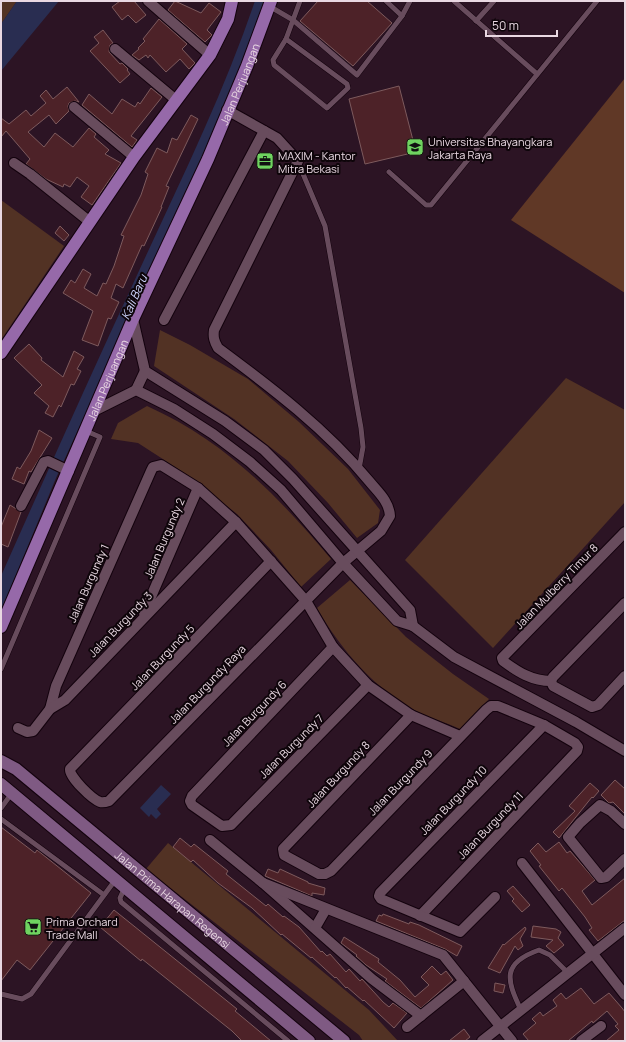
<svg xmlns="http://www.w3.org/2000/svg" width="626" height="1042" font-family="Manrope,sans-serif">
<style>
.green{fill:#523224}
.forest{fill:#603826}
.water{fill:#292d51}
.building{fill:#4d2228;stroke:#7d5a5d}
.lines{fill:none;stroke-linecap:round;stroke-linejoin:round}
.lane-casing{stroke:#13020d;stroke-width:6}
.street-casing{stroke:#13020d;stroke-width:12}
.secondary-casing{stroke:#13020d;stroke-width:14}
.primary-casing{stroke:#13020d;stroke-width:14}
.lane{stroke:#684c5d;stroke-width:5}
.street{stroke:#684c5d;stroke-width:10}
.secondary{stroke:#7f5a83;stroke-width:12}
.primary{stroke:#9669a9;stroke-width:12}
.labels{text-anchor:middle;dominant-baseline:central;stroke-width:4;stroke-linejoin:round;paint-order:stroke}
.street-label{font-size:11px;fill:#e9d8e2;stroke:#0e050a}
.poi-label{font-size:11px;fill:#e9d8e2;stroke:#0e050a;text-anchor:start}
.water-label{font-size:12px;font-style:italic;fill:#ccd3fb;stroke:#0e050a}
</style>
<rect width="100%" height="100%" fill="#2c1424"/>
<g class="green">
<polygon points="1,1 17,1 1,24"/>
<polygon points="1,200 64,246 1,340"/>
<polygon points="160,330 190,345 248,379 299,422 348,469 380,510 378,523 357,538 328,503 288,461 234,419 154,366"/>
<polygon points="566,378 625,410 625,502 493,648 405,560"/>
<path d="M147,406C225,441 277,495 331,559L301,587L271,550L237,514L186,474L138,443L111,439L118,423Z"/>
<path d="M350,580L406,637L453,674L489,699L460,729C447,723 433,719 420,713C376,691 341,650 317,608Z"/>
<polygon points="168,843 369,1010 398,1041 363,1041 359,1035 146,869"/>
</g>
<polygon class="forest" points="625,78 625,293 511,220"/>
<g class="water">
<polygon points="17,1 59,1 1,71 1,24"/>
<path d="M255,1H268L222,116L56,478L1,611V576C46,475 91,374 138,273C179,184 223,95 255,1Z"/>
<polygon points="161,785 171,794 157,809 161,814 156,819 151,814 149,817 140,808"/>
</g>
<g class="building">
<polygon points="120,1 134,1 146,15 136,23 128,15 122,20 112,7"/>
<polygon points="175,1 201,13 209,3 221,12 207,30 212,35 205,42 168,10"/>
<polygon points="318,1 367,1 392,23 353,66 300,21"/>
<polygon points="159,19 187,44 182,49 195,63 189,69 180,59 166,72 150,55 148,58 146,55 139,60 132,55 139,49 138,48 145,41 143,39"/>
<polygon points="103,30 113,43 110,45 109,52 120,64 122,63 128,69 127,70 130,74 120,83 90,51 99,43 94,37"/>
<polygon points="399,86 416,152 365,164 349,99"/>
<polygon points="67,87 79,102 75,101 69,103 68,106 69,111 56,124 49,115 28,132 44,147 55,133 73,147 89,128 96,134 94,137 109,150 105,154 121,163 92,205 81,197 89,186 77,177 70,187 64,184 63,187 46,179 26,164 30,159 6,131 1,137 1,118 9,124 26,110 31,116 46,103 40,96 46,90 53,99"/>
<polygon points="151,88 162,97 131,136 137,140 132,147 82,105 89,94 112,114 122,99 135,107 138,102 140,104"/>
<polygon points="191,115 198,119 166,186 169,187 161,207 162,207 144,246 142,245 123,288 116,284 111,298 119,302 111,319 108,318 98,346 82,340 93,311 63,293 71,280 75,283 83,269 91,274 84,288 97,296 103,283 106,284 114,266 124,236 121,235 141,195 148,174 145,172 157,148 167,153 172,138 177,140"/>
<polygon points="60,226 69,235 64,241 55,233"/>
<polygon points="29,344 42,358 41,360 63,377 74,351 84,357 77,369 81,371 74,385 71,384 61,407 59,405 53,417 45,413 49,406 34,393 42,385 14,358"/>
<polygon points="39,430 52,438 31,472 29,471 24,484 12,479 17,467 20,469 31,451"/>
<polygon points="10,505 21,512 8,547 1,544 1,527"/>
<polygon points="615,780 625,789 625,814 613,802 609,803 601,795"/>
<polygon points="590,783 599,791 593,798 592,797 559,838 553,832 575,811 569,806"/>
<polygon points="1,827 35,853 37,850 91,893 30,970 17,960 1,981"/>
<polygon points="180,838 191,847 194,844 228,871 226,874 266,906 268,904 283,917 284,916 299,927 321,952 322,951 327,956 330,954 346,972 349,969 360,981 362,979 383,1002 389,1007 393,1003 407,1013 394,1028 364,1000 363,1001 347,987 346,988 336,977 335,978 312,957 311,958 282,934 281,935 252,908 218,883 193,860 191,862 173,847"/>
<polygon points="559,842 567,853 570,851 595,880 582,891 592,905 625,878 625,920 598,941 589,930 592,928 585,917 562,888 559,891 539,866 541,865 530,851 538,843 546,852"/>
<polygon points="268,869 278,873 280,869 308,882 308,883 325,888 324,895 312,893 312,896 265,876"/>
<polygon points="513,886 530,905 522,912 512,901 514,899 507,891"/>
<polygon points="114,910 237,1009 235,1011 271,1041 242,1041 232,1031 142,959 141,961 100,927"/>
<polygon points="383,914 409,924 410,922 419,925 462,946 457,956 445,949 376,921 379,915 382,916"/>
<polygon points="533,926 556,929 561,932 558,938 564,945 554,953 546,946 553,940 531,937"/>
<polygon points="525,927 526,929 520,939 523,946 518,950 515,946 500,973 488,968 503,944 504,945"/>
<polygon points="344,937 379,959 378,962 400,980 415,997 429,985 421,977 432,966 441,975 446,971 453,980 421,1008 385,981 387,979 366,965 356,956 357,955 341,943"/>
<polygon points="495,983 505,985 503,993 494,991"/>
<polygon points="581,988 594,1004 609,993 622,1008 625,1012 625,1041 606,1041 619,1030 615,1026 618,1024 607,1011 593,1023 592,1021 568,1041 529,1041 523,1034 536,1023 532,1019 540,1012 543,1016 557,1006 553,1000 561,993 566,999"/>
<polygon points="464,1029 470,1037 465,1041 449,1041"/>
</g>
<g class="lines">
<defs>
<g id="lane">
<polyline points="386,1 402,16"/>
<polyline points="454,1 537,74"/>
<polyline points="269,6 293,20 357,75 402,16 410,1"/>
<polyline points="476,21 494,1"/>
<polygon points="286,39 347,84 348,88 327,108 274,65 273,60"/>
<polyline points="286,39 300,1"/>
<polyline points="298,162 325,226 361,428 363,447 359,469"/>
<polyline points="389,172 426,205 431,205 597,1"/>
<polyline points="1,669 100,437 86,431"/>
<polyline points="1,808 12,793"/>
<polyline points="1,819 104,895"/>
<polyline points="125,887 120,898 121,902 288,1041"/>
<polyline points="1,994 22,999 31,994 116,879"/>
<path d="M521,1010C506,979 502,963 539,950L550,955L568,973"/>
</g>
<g id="street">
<polyline points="148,1 210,55"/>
<polyline points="115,49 176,100"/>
<polyline points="74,107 134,157"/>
<path d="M227,110L277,138L298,161L214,330C213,337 214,341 218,348C272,388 326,429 369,481C378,492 389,501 390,516L381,531L343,563L109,801C106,802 103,803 100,802C92,799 69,777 70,769L271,561"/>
<polyline points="14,163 30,174 90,222"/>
<polyline points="133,319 145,371 225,421 264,450 293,479 410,610 413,626"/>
<polyline points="164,320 264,131"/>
<polyline points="136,390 145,371"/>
<polyline points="94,411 136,390 174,409 213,434 250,462 281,490 343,563 397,621 413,626 454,657 576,722 625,751"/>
<polyline points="21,506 44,462 48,461 69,471"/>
<polyline points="625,603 553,677 551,681 553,686 592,707 598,705 625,676"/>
<polyline points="144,613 198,488"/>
<polyline points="333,647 192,796 190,801 192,805 222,826 231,825 368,685"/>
<path d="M551,681C532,681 518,672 503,661L502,658L625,532"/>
<polyline points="50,709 56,686 151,471 153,467 161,465 198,488 236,522 306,601 333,647 368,685 411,715 460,736"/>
<polyline points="411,715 283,849 284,855 319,874 325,874 331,871 486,710 491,706 498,706 544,725 575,743 578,747 577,751 420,916"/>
<polyline points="18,728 27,732 33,731 50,709 65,700 236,522"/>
<polyline points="625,824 611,811 600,805 580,823 568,837 601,878 606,877 625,859"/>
<polyline points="210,840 263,883 372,979 421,1016"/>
<polyline points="522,863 625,995"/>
<polyline points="263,883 443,955 512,1041"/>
<polyline points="495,897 460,932 381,899 379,896 380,893 544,725"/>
<polyline points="315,928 326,909"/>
<polyline points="407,1027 464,981"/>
<polyline points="482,1041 625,928"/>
<polyline points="581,1041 601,1026"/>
</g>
<g id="secondary">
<path id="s1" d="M1,761L16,769L344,1041"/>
<polyline points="1,784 309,1041"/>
</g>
<g id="primary">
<polyline points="1,353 134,157 210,55 228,19 232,1"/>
<path id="s2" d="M1,627L133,319L208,159L247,66L271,1"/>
</g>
</defs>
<use href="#lane" class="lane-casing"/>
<use href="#street" class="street-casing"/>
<use href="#secondary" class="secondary-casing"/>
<use href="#primary" class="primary-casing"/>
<use href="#lane" class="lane"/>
<use href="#street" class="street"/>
<use href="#secondary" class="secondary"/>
<use href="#primary" class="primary"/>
</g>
<defs>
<symbol id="university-square" viewBox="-11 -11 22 22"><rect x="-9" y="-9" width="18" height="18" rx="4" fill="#6fd360" stroke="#0e050a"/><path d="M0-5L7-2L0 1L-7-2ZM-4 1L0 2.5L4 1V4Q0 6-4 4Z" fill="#111"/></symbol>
<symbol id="office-square" viewBox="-11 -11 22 22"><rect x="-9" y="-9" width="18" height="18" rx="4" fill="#6fd360" stroke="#0e050a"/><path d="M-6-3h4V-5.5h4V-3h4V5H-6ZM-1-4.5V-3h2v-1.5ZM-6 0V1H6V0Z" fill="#111"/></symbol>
<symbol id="supermarket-square" viewBox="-11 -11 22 22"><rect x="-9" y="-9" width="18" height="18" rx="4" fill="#6fd360" stroke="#0e050a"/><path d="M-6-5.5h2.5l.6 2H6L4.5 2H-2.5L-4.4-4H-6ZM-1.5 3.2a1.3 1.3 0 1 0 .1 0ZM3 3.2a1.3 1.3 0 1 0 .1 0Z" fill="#111"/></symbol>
</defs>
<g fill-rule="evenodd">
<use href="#university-square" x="405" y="137" width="20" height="20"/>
<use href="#office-square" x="255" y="151" width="20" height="20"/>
<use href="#supermarket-square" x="23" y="917" width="20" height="20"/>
</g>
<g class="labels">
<g class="street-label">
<text stroke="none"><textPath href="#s2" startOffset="593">Jalan Perjuangan</textPath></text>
<text stroke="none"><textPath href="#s2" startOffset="269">Jalan Perjuangan</textPath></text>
<text transform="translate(164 538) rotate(-67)">Jalan Burgundy 2</text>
<text transform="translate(88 583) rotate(-66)">Jalan Burgundy 1</text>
<text transform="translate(556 586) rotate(-46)">Jalan Mulberry Timur 8</text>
<text transform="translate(120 624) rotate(-46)">Jalan Burgundy 3</text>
<text transform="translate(162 657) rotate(-46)">Jalan Burgundy 5</text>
<text transform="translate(207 684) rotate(-46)">Jalan Burgundy Raya</text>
<text transform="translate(254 713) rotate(-46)">Jalan Burgundy 6</text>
<text transform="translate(291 746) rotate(-45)">Jalan Burgundy 7</text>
<text transform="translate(338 774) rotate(-47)">Jalan Burgundy 8</text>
<text transform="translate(400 782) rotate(-46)">Jalan Burgundy 9</text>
<text transform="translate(453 800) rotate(-46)">Jalan Burgundy 10</text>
<text transform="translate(490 825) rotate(-46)">Jalan Burgundy 11</text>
<text stroke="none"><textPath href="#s1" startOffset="221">Jalan Prima Harapan Regensi</textPath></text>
</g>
<g class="poi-label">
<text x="428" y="141">Universitas Bhayangkara<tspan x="428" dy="13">Jakarta Raya</tspan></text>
<text x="278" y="155">MAXIM - Kantor<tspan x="278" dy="13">Mitra Bekasi</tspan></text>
<text x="46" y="921">Prima Orchard<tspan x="46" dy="13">Trade Mall</tspan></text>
</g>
<g class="water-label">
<text transform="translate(134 297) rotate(-66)">Kali Baru</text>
</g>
</g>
<rect width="626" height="1042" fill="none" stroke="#e9d8e2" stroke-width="4"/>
<path d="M486 30v6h71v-6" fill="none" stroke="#e9d8e2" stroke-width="2"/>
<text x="492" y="30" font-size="12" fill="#e9d8e2" stroke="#0e050a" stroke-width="3" paint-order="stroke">50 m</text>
</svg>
